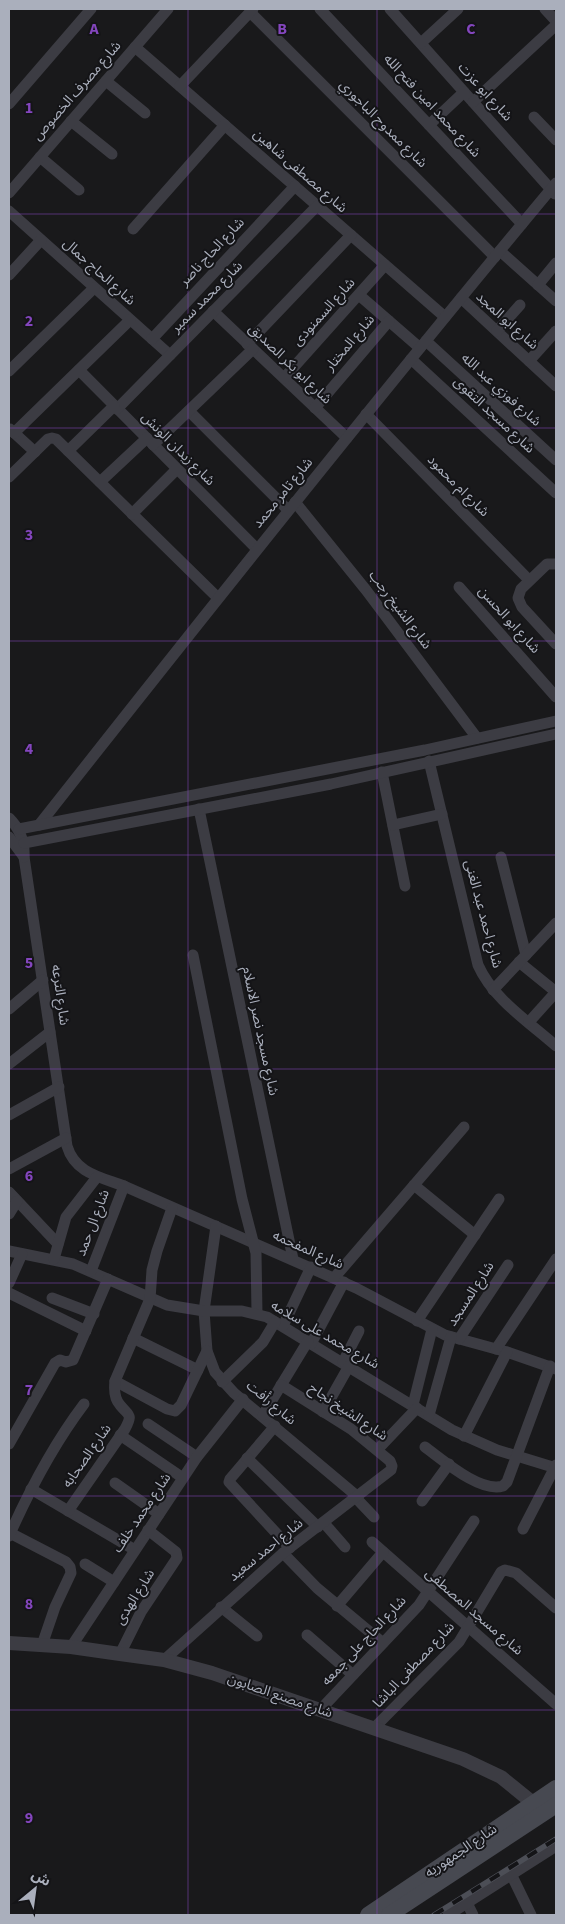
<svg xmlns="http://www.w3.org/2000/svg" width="565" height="1924" font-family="'Source Sans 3','Noto Sans Arabic',sans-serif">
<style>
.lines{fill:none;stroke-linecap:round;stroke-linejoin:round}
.minor{stroke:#3c3c43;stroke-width:11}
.tertiary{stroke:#3c3c43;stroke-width:14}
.secondary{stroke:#474951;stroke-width:16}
.rail-casing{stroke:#4c4e56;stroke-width:5.5}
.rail{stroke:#141417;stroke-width:4;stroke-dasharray:11;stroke-linecap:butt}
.grid{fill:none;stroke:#8446be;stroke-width:1;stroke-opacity:0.55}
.labels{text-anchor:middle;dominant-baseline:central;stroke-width:4;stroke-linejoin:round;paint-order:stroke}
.street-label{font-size:14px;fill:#aaafbc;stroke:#141417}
.grid-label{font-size:16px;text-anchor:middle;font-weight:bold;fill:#8446be;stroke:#141417;stroke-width:4;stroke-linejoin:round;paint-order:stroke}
</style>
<rect width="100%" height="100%" fill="#19191b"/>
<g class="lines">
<g class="minor">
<polyline points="320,9 522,224"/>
<polyline points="390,9 555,194"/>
<polyline points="545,9 556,21"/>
<polyline points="250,12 495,257"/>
<polyline points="421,43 458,9"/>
<polyline points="135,47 445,317"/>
<polyline points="106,81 145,113"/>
<polyline points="180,86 253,9"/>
<polyline points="473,102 556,25"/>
<polyline points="9,104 91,9"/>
<polyline points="534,117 556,140"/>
<polyline points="71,121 112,154"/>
<polyline points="429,125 464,92"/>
<polyline points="40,157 79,190"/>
<polyline points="9,193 168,9"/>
<polyline points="9,211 170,355"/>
<polyline points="133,229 225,125"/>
<polyline points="500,251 556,301"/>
<polyline points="9,275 41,240"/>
<polyline points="538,285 556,263"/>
<polyline points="359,295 420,348"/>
<polyline points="461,298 556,386"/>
<polyline points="213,311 347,438"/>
<polyline points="497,331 520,305"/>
<polyline points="152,339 295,186"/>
<polyline points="426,341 556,460"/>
<polyline points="247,344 351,235"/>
<polyline points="411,359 556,493"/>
<polyline points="529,361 556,331"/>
<polyline points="79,370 257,549"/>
<polyline points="9,371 94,288"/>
<polyline points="284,378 385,265"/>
<polyline points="315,408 389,321"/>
<polyline points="117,409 317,206"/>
<polyline points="189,411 288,510"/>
<polyline points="366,414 529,580"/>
<polyline points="10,429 35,452"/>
<polyline points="14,433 130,320"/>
<polyline points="153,445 253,349"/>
<polyline points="68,451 114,406"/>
<polyline points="9,477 48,439 52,438 56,439 218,598"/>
<polyline points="100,482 147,438"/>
<polyline points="295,502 366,590 477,738"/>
<polyline points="132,514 177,469"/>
<polyline points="556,564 547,564 521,589 518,598 522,607 556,644"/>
<polyline points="459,587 556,697"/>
<path d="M429,761L478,965C493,999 529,1022 556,1046"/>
<polyline points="382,772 405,886"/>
<polyline points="199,809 293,1259"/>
<path d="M9,818C20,829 25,841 24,857L67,1146C75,1173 100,1177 124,1186L356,1288L445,1335L507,1352L556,1369"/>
<path d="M39,825C209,609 380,394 556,183"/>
<polyline points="393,825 442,814"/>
<polyline points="19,829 425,750 556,721"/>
<polyline points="9,837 24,857"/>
<polyline points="24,843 331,784 556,734"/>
<polyline points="501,857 526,955"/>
<polyline points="193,955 242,1199 256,1253 257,1313"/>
<polyline points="519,962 556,992"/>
<polyline points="493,990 556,923"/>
<polyline points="9,1009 43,980"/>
<polyline points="529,1022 556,992"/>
<polyline points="9,1064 50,1032"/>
<polyline points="9,1115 59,1087"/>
<polyline points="9,1169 66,1138"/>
<polyline points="414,1185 475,1235"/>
<polyline points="9,1192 58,1244"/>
<polyline points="9,1214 17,1201"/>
<polyline points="216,1226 204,1311 207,1351 215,1372 234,1393 358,1497"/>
<polyline points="9,1251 73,1264 167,1305 204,1311 242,1311 267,1317 452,1430 497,1450 556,1468"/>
<polyline points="54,1259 66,1217 97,1177"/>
<polyline points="91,1271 124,1186"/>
<polyline points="334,1278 464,1127"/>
<polyline points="9,1283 22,1254"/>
<polyline points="9,1293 86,1331"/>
<polyline points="52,1298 94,1314"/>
<polyline points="417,1321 499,1199"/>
<polyline points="283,1326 311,1267"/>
<polyline points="133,1338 198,1370"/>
<polyline points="459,1339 508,1265"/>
<polyline points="311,1344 344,1282"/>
<polyline points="496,1349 556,1259"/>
<polyline points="343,1362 359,1331"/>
<polyline points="115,1381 167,1409 175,1411 181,1405 207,1351"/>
<polyline points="222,1382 263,1342 275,1322"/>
<polyline points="413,1405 432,1329"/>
<polyline points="323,1412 349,1366"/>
<polyline points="263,1415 308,1341"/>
<polyline points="429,1415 451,1337"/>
<polyline points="148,1424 197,1457"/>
<polyline points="275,1426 230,1479 229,1482 290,1548"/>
<polyline points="120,1435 183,1478"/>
<polyline points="464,1436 507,1352"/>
<polyline points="9,1444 55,1363 60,1360 66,1362 73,1360 108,1279"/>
<path d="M425,1447C443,1460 480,1493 503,1486L507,1482L550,1366"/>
<polyline points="378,1449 417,1408"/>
<polyline points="247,1458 318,1527"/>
<polyline points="115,1483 159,1514"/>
<polyline points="31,1489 135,1550"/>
<polyline points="356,1498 374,1517"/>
<polyline points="422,1501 449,1464"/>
<path d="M68,1511L125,1429C133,1414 129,1416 120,1405C114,1398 114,1389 115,1381L150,1299L152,1270L157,1251L172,1208"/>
<polyline points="324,1523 345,1547"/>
<polyline points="523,1529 556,1465"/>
<polyline points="10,1533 66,1562 70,1567 71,1573 55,1607 42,1645"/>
<path d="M9,1536C30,1489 53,1445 84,1404"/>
<polyline points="372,1542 556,1704"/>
<polyline points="283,1553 317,1588 383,1643"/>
<polyline points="85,1564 114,1582"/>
<polyline points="337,1606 383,1552"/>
<polyline points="221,1607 257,1636"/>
<polyline points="307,1635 353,1675"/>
<polyline points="71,1647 197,1457 243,1399"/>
<polyline points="120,1654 141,1612 177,1558 176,1552 148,1530"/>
<polyline points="164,1660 283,1553 391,1470 392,1466 390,1461 351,1429 281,1385"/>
<polyline points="321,1709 419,1605 474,1521"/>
<polyline points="374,1728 459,1642 501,1572 505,1570 516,1573 556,1608"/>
<polyline points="511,1874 531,1915"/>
<polyline points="467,1903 473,1915"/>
<polyline points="448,1915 556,1846"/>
</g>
<polyline class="tertiary" points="9,1643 71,1647 120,1654 164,1660 212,1673 463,1759 501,1777 533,1803"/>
<g class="secondary">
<polyline points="368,1915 556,1788"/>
<polyline points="389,1915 556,1805"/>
</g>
<defs>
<polyline id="rail" points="434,1915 556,1839"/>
</defs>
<use href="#rail" class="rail-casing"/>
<use href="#rail" class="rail"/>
</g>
<path class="grid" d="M188,9V1915M377,9V1915M9,214H556M9,428H556M9,641H556M9,855H556M9,1069H556M9,1283H556M9,1496H556M9,1710H556"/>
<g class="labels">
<g class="street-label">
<text transform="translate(77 91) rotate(-49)">شارع مصرف الخصوص</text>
<text transform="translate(485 92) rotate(48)">شارع ابو عزت</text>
<text transform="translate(432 106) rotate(47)">شارع محمد امين فتح الله</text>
<text transform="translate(383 124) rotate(45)">شارع ممدوح الباجوري</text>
<text transform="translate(300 171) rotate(41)">شارع مصطفى شاهين</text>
<text transform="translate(212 252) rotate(-47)">شارع الحاج ناصر</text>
<text transform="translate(99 272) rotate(42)">شارع الحاج جمال</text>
<text transform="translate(207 297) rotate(-45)">شارع محمد سمير</text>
<text transform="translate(324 312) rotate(-48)">شارع السمنودى</text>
<text transform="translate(507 321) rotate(42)">شارع ابو المجد</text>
<text transform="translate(350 343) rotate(-50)">شارع المختار</text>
<text transform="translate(290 364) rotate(44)">شارع ابو بكر الصديق</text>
<text transform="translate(501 390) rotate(42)">شارع فوزي عبد الله</text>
<text transform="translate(494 415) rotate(43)">شارع مسجد التقوى</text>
<text transform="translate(178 449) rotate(45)">شارع زيدان الونش</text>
<text transform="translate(458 486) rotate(45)">شارع ام محمود</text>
<text transform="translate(283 493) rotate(-51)">شارع تامر محمد</text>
<text transform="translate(400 610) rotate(53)">شارع الشيخ رجب</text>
<text transform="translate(509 620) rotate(48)">شارع ابو الحسن</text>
<text transform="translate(483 914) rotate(75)">شارع احمد عبد الغنى</text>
<text transform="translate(60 995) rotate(82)">شارع الترعه</text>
<text transform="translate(260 1031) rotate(78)">شارع مسجد نصر الاسلام</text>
<text transform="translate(93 1223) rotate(-69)">شارع ال حمد</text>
<text transform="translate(308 1250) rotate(24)">شارع المفحمه</text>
<text transform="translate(471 1294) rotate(-57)">شارع المسجد</text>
<text transform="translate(325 1335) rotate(30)">شارع محمد على سلامه</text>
<text transform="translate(271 1403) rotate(40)">شارع رأفت</text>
<text transform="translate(348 1412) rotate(34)">شارع الشيخ نجاح</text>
<text transform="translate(87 1456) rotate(-55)">شارع الصحابه</text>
<text transform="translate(142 1513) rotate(-56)">شارع محمد خلف</text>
<text transform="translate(266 1550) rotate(-39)">شارع احمد سعيد</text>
<text transform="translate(135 1597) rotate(-58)">شارع الهدى</text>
<text transform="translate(474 1612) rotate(41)">شارع مسجد المصطفى</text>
<text transform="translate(364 1641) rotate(-47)">شارع الحاج على جمعه</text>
<text transform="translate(414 1665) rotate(-47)">شارع مصطفى الباشا</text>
<text transform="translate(280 1696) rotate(19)">شارع مصنع الصابون</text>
<text transform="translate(461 1851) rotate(-34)">شارع الجمهوريه</text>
</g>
</g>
<g class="grid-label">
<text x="94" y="34">A</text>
<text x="282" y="34">B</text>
<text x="471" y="34">C</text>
<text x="29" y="113">1</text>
<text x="29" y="326">2</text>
<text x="29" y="540">3</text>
<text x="29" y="754">4</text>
<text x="29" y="968">5</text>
<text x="29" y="1181">6</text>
<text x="29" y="1395">7</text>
<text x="29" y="1609">8</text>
<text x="29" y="1823">9</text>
</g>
<rect width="565" height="1924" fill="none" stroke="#aaafbc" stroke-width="20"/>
<g transform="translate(35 1889) rotate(29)" stroke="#141417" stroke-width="4" paint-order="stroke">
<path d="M0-4L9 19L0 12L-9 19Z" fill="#aaafbc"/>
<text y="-8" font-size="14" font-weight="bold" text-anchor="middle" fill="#aaafbc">ش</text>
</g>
</svg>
